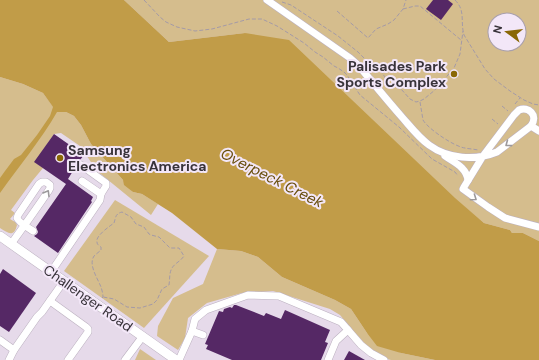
<svg xmlns="http://www.w3.org/2000/svg" width="539" height="360" font-family="'DM Sans',sans-serif">
<style>
.green{fill:#d5bd8d;fill-rule:evenodd}
.water{fill:#c19c48}
.building{fill:#552865}
.lines{fill:none;stroke-linecap:round;stroke-linejoin:round}
.minor-casing{stroke:#bcb1c0;stroke-width:8}
.major-casing{stroke:#bcb1c0;stroke-width:10}
.path{stroke:#a49aa7;stroke-width:1;stroke-dasharray:4 2;stroke-linecap:butt}
.minor{stroke:#fff;stroke-width:7}
.major{stroke:#fff;stroke-width:9}
.oneway{stroke:#9c999c}
.poi-dot{fill:#8a6806;stroke:#f3e7f8;stroke-width:1.5}
.labels{text-anchor:middle;dominant-baseline:central;stroke-width:4;stroke-linejoin:round;paint-order:stroke}
.poi-label{font-size:14px;font-weight:bold;fill:#38333a;stroke:#f3e7f8;text-anchor:end}
.street-label{font-size:14px;fill:#38333a;stroke:#f3e7f8}
.water-label{font-size:15px;font-style:italic;fill:#694f0e;stroke:#f3e7f8}
</style>
<rect width="100%" height="100%" fill="#e6daea"/>
<g class="green">
<path d="M124,0H539V241L523,233H512L510,230L484,223L454,198L245,33L169,42ZM495,20H519V44H495Z"/>
<path d="M0,77L23,84L43,93L57,112H66L74,116L81,125L91,144L123,180L133,192L142,194L158,204L151,215L97,171L80,146L61,133L54,134L35,162L43,168L33,180L11,210L15,213L10,219L15,222L17,225C14,238 8,233 0,228Z"/>
<polygon points="115,200 209,256 144,328 64,271"/>
<polygon points="217,249 241,251 258,257 282,277 335,300 351,309 367,333 401,353 435,360 391,360 383,358 370,349 355,333 340,315 330,309 273,291 242,293 207,303 188,318 185,338 178,350 157,336 158,326 173,298 203,284"/>
<polygon points="140,349 156,360 135,360"/>
</g>
<path class="water" d="M0,0H124L169,42L245,33L289,40L455,198L484,223L510,230L512,233H523L539,241V360H435L401,353L377,346L367,333L351,309L335,300L282,277L258,257L241,251L217,249L172,213L142,194L133,192L124,185L123,180L91,144L81,125L74,116L66,112H57C41,140 19,166 0,193V178L5,171L14,159L21,155L37,135L50,116L53,107L43,93L23,84L0,77Z"/>
<g class="building">
<polygon points="433,0 448,0 453,4 441,20 426,9"/>
<polygon points="54,134 84,155 80,160 77,162 76,166 68,179 93,197 91,201 92,202 58,253 34,236 37,234 38,232 36,227 66,184 34,162"/>
<polygon points="3,269 36,293 9,332 0,326 0,274"/>
<polygon points="234,305 236,305 264,316 266,313 281,319 285,310 330,330 325,342 328,343 321,360 232,360 206,349 208,345 205,344 219,311 223,312 224,309 230,307 232,308"/>
<polygon points="349,351 365,360 344,360"/>
</g>
<g class="lines">
<defs>
<g id="minor">
<path d="M267,0L350,58L359,66C373,83 387,100 401,116C410,126 418,137 429,145C448,159 475,161 497,152L531,126C539,115 528,106 519,110C518,111 515,114 514,115L483,156L464,187L463,189L488,207L505,218L539,227"/>
<polyline points="531,126 539,131"/>
<path d="M445,156C455,163 466,167 468,180"/>
<polyline points="81,165 106,183 106,186 101,194"/>
<path d="M11,244C24,226 37,208 49,190L50,188V185L46,182H42L39,184L18,215C18,216 17,217 17,218C18,222 30,229 33,231"/>
<polyline points="51,272 100,200 101,194 82,181"/>
<polyline points="50,301 86,327 88,329 88,332 68,360"/>
<polyline points="348,330 361,345 371,353 384,360"/>
<polyline points="192,331 203,335"/>
<polyline points="0,340 14,350"/>
<polyline points="9,360 14,350 37,317 42,312 64,281"/>
<polyline points="125,360 143,336"/>
<polyline points="179,360 192,331 195,319 206,310 248,295 279,296 341,322 348,330 336,341 328,360"/>
</g>
<polyline id="major" points="0,236 176,360"/>
</defs>
<use href="#minor" class="minor-casing"/>
<use href="#major" class="major-casing"/>
<g class="path">
<polyline points="144,0 160,17 166,22 177,27 195,31 212,29 249,19 262,19 277,26 304,43 315,52 323,57 334,66 338,68 344,72 347,75 354,86 360,95 399,127 432,159 455,172 458,176"/>
<path d="M455,0C466,11 460,21 464,35L485,69L494,79L510,91L524,100L533,104L539,105"/>
<polyline points="282,2 291,5 338,36 358,52 367,61 381,71 388,82 393,86 401,89 410,99 416,102 420,101 424,99 435,90 454,68 460,54 463,31"/>
<polyline points="403,9 415,6 420,6 461,40"/>
<polyline points="337,11 368,38 376,29 388,24 394,20 403,9 406,0"/>
<path d="M420,102L423,120C428,129 455,147 465,148C469,149 474,149 478,150"/>
<polyline points="515,104 520,98"/>
<polyline points="502,106 508,111"/>
<polyline points="492,119 498,124"/>
<path d="M102,298L103,297C103,294 102,290 101,287C98,279 88,265 94,256C96,254 99,252 101,250V247C100,246 97,245 97,242C95,236 110,226 114,223C116,217 115,214 122,212L131,217L136,224L144,227L149,234L151,235L159,237L170,248H179L184,256C181,261 175,263 172,268C169,273 170,279 169,285L162,289L157,300L153,304L140,308L127,307L114,299L103,297"/>
</g>
<use href="#minor" class="minor"/>
<use href="#major" class="major"/>
</g>
<defs><path id="oneway-chevron" d="M-2-3.5L2.5 0L-2 3.5" fill="none" stroke-width="1.6" stroke-linecap="round" stroke-linejoin="round"/></defs>
<g class="oneway">
<use href="#oneway-chevron" transform="translate(508 144) rotate(143)"/>
<use href="#oneway-chevron" transform="translate(47 193) rotate(-59)"/>
<use href="#oneway-chevron" transform="translate(474 198) rotate(35)"/>
</g>
<g class="poi-dot">
<circle cx="454" cy="74" r="4"/>
<circle cx="60" cy="158" r="4"/>
</g>
<g class="labels">
<g class="poi-label">
<text x="446" y="66">Palisades Park<tspan x="446" dy="16">Sports Complex</tspan></text>
<text x="68" y="150" text-anchor="start">Samsung<tspan x="68" dy="16">Electronics America</tspan></text>
</g>
<g class="street-label">
<text transform="translate(88 298) rotate(35)">Challenger Road</text>
</g>
<g class="water-label">
<text transform="translate(272 178) rotate(27)">Overpeck Creek</text>
</g>
</g>
<g transform="translate(507 32) rotate(285)"><circle r="19" fill="#f3e7f8" stroke="#a89fac"/>
<path d="M0-3L7 15L0 10L-7 15Z" fill="#8a6806"/>
<text y="-6" font-size="11" font-weight="bold" text-anchor="middle" fill="#38333a">N</text>
</g>
</svg>
